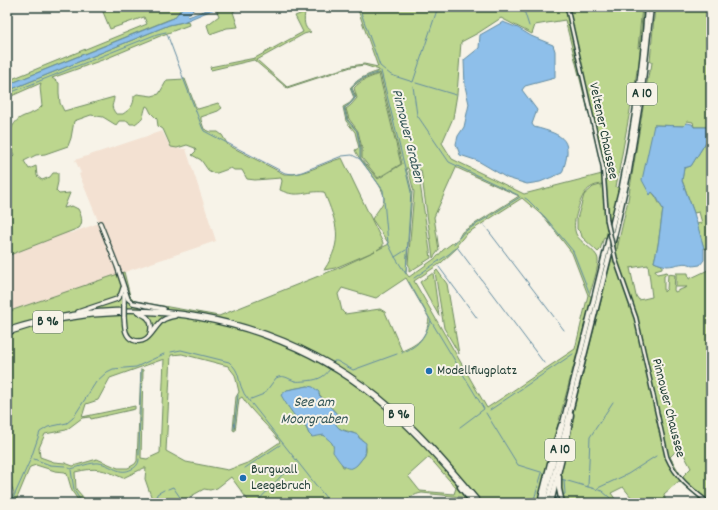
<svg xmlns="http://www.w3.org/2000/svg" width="718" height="510" font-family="Dekko,sans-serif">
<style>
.built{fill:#f3e1d2}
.green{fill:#bcd68e;stroke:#6e8a61;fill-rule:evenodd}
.water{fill:#8ebfea;stroke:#628ba1}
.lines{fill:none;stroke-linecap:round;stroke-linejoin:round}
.stream{stroke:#628ba1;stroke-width:1}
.canal{stroke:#8ebfea;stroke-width:2}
.secondary-casing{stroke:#1f3d34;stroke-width:5.5}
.trunk-casing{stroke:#1f3d34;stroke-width:6}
.motorway-casing{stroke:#1f3d34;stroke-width:7}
.secondary{stroke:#f7f3e8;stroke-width:2.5}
.trunk{stroke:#f7f3e8;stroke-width:3.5}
.motorway{stroke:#f7f3e8;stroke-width:4}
.secondary-bridge-casing{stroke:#1f3d34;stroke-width:5.5;stroke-linecap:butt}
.trunk-bridge-casing{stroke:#1f3d34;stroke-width:6;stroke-linecap:butt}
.secondary-bridge{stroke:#f7f3e8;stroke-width:2.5}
.trunk-bridge{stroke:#f7f3e8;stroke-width:3.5}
.poi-dot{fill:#1f6fb2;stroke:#f7f3e8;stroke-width:1.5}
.labels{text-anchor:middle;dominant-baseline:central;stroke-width:4;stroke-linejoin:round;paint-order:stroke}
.shield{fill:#f7f3e8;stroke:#60746a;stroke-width:1}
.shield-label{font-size:13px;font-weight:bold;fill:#1f3d34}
.street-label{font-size:14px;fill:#1f3d34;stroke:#f7f3e8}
.poi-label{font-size:14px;fill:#1f3d34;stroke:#f7f3e8;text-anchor:start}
.water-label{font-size:15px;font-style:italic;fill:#355758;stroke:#f7f3e8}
</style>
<rect width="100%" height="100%" fill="#f7f3e8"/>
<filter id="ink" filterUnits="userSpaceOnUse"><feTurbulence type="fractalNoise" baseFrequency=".025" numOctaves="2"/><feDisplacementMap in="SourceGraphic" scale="8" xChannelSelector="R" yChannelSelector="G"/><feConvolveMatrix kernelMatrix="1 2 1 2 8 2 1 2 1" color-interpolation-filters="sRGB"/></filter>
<g filter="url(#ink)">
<polygon class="built" points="162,131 171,148 186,149 216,241 7,312 7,268 8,267 7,256 67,232 71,233 99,223 79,174 81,173 75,160"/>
<g class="green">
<polygon points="101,7 183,7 174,18 168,20 7,85 7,81 147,24 144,17 110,29"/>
<polygon points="220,7 240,7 233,12 238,27 227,28 210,34 207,25 219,16 216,9"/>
<path d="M357,7H642L638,48H639L643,7H645L639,70H637L632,105H631L616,187L619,188L607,238L604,237L600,250L598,252L582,237L581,233L577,229V219L584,195L593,187L604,184C586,184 581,197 577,212C575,219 573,226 576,234C580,243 597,251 598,259C599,266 592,288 589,295L592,297L537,503H467L462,497L422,493C414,494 408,499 402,503H250L231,477L217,488L210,490L204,489L186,499L188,503H182L181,502L173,500V503H149L152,499L145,479L146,468H144L123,478C103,469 96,467 75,472L76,489L83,497L84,502L80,503L72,491L67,474L65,472L55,471L36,465L30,467L15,503H9L14,493L7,475V312L124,272L130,296L135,301L219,316L341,267L375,251L335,268L324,270C344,240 337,224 324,192C306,190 299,199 280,190L282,181L281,178L255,180L247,179L242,170H234L231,168L217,173H213L208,170L201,160L192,155L196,151L195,148L187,145L177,148L171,147L163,129L158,126L157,119L151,113L148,107L146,106C142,117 146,116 135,124H130L128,121H119L116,125L103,117L91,115L74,121L71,138L68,146L45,154L36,155L24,161L29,169L36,166L37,176L42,180L50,177L53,173H58V182L56,191L59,194L70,193L64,208L72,206L78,209C81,215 84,222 79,228L7,256V162L14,155L7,140V130L11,129C14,124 17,119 22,117C30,113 36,113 42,106L40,87L41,83L7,98V91L169,25L188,21L189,25L165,34L105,59L52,78L59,83V93L60,103L64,111L114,97C114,105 109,105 116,114H123C130,109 134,106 134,96L137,94L152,96L159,94L167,80L185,79L196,108L198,109L218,103L222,108L218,111L201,117V120L204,129L211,132H218L222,135L228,145L284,174C305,176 323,163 342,158L383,243V246L377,250L389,244L372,219C375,214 382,206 384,200C386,187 360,163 355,150L359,148L355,132L346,121L343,107L350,103L354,98L350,88C358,78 367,75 379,71V70L364,65L351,67L287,88L254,60L211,70L210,67L255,58L303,32L295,16L305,12C304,19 303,28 311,32L304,34L257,60L287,87L351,66L364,64L378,67ZM501,18L532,34L535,25L565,20L600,158L602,174L524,194L452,159L442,143L453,118L457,94L461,42L478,33ZM380,73L402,164L378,179L361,159V148L357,131L348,120L345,108L350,104L356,97L352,88C360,79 369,77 380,73ZM455,167L519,196L462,232L458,239L443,250L437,257L409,277L406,273L412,192L406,168H408L414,192L408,264L409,265V272L431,258L418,170H421L433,258L439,250L434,217L456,168ZM522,198L545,218L572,253L588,295L575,349L487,408L414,281L441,263L458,247L457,245L466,234ZM406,278L429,318C427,337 419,344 402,351L385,312L380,309L345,314L342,311L338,294L342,288L376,298ZM182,354L228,366L235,375L239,392L236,397L233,430L235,431L239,399L242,397C253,414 269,426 280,442L250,462L228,470L186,462L166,451L171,355ZM164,359L160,453L147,459L141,458L143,370L141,369L137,461L135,464L128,468H118L97,459L73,466L65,463L54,462L40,457L39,448L45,434L66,430L82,418L90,417L91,419L135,409V406L82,417L86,404L98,400L110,378ZM308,386L318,393L337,414C330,432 344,428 355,434C362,438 369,446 365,455C364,457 359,462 357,465L343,467L331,441L324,435L309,434L306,427L303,425L287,405V390ZM429,457L456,488L454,494L420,491L408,476Z"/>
<path d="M655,7H711V127H694L693,122L687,121L685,126L654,125L650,194L652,192C657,197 658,203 663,209L658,245L654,262L662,265V268L655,270L657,274L667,272L668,273L664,276V292L667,289L668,274L675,275L674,290L675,292L687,287H676V273H688L689,279L706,271L711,267V503H696L699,498L679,481L664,494L666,503H636L623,487L611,493L618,503H564L561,495L559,476L575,405L617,237L618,243L617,249L628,200L649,71L651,70L652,62H650ZM648,265L652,297L639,300L636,296L630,268ZM680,447L691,468L682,477L670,457Z"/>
<path d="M379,74L401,164L378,178L362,158V148L358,131L349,119L346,109L351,105L357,98L354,88C361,80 369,78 379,74Z"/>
<polygon points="711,134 711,157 709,166 711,167 711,255 708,249 704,248 696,224 702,223 699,212 694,213 682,180 684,168 691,166"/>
<polygon points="437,270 447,284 459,354 444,328 435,272"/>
<polygon points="433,273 439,316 420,282"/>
</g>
<g class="water">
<polygon points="183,7 197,7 187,15 188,17 212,8 212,10 183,22 169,25 7,91 7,85 174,18"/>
<path d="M503,22L518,28L531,36L553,45L555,51V78L525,86L522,90L537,110L532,124L534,127C565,135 574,140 562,173L540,182L527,184L507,178L478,161L460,155L456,144L458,136L464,127L469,104L465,86L464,60L479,48L480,35Z"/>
<path d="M687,123L692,124L694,127H711V134L691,166L684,168L682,181L694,213L704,248V260L700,265L693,266C685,260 677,266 667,266C663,265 658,264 654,262L658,245L663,209C659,203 658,197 652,192L650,195L642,180L654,125L684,126Z"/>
<path d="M308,386L313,387L319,392V395L337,414L338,418L335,422C338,432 349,431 358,435L359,438L366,443L365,455C362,458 360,462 357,465C346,475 339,460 333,452C335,441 329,442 324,435L312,437L309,434L306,427C299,424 286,404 281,395L287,390Z"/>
</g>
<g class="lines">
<g class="stream">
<polyline points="359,7 380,66 391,75 413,82 438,7"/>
<polyline points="523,7 529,26"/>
<polyline points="167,34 182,74"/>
<polyline points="381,71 411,192 406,272"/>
<polyline points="182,75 202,127 204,131 285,173 294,174 302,172 342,156 352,155 360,159 383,190 388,243 395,257 406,274"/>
<polyline points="416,83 456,95"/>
<polyline points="413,86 417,115 449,162 518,195"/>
<polyline points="7,94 157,34 166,32"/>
<path d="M360,159V148L357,131L347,120L344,108L350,104L355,98L351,88C358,79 367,76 377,73"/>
<polyline points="525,198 528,200 545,217 573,251 589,292"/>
<polyline points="484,225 564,330"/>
<polyline points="454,244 464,232 520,197"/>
<polyline points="395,257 406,250"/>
<polyline points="439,267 477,318"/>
<polyline points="414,278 449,254 457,247 544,363"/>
<polyline points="431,321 484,409 460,427"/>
<path d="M171,352L181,350L229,362C241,372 237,379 243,391C244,395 248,398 250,402"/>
<path d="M402,353C421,344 422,340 431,321L409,282"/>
<polyline points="333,365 334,361 337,361 353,370 397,354"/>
<path d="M251,399L264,394L276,378C284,374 288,379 295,381C298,382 301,381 305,381C316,380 323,379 330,369"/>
<polyline points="252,404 330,503"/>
<polyline points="490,410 573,354"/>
<polyline points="486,413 518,465 544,473"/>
<polyline points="234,429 238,395"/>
<polyline points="139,455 141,371"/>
<polyline points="34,459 50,465 65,466"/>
<path d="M69,468L71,469C79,467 91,462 99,463C112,465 119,476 132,469C136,467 139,464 139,459"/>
<polyline points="245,468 280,445"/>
<polyline points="71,470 74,490 82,503"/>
<polyline points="561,479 602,491 616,503"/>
<polyline points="588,487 590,437 613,402"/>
<polyline points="598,488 628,474 656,456"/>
<polyline points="168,489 173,487 184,503"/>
<polyline points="563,495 565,494 564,480"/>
<polyline points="11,503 31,458 40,432 48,427 67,423 73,418 96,382 107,372 113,369 136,367 164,354"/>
<polyline points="154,503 156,500 157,494 164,490"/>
<polyline points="256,503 282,475 295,466"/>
<polyline points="533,503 542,473"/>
<polyline points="555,503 556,498 558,497"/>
</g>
<polyline class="canal" points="211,10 218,7"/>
<defs>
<g id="secondary">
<polyline points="567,7 603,167 607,220"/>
<path d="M616,261L636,318L667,457C676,478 692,490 709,503"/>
</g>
<g id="trunk">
<polyline points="100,223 117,266 128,299 133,303 164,309"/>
<polyline points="124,294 124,305"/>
<polyline points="78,312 117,299 121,294 123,288"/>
<path d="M138,312C224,314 310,344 377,399C404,421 427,446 450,472"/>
<path d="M141,314C150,317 153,324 150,334"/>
<path d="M124,317C125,326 124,336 133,340C149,346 153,327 163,320C166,318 170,317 175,316"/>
<polyline points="44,322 90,315 123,313"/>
<path d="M7,330C135,289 273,313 379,397C416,427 448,465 479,502"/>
<polyline points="7,333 33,325"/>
</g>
<g id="motorway">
<polyline points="450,472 477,503"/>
<polyline points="559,476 559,489 562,503"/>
<polyline points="460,487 473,503"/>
<polyline points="540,503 554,447 561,425"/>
<path d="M543,503L622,186C634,127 643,67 647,7"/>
<polyline points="547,503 616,229 629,171 642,91 651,7"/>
<polyline points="551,503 568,433 571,415"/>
</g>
</defs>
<use href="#secondary" class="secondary-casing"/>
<use href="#trunk" class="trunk-casing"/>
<use href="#motorway" class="motorway-casing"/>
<use href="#secondary" class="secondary"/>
<use href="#trunk" class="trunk"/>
<use href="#motorway" class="motorway"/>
<defs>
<polyline id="secondary-bridge" points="607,220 616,261"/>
<polyline id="trunk-bridge" points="124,305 124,317"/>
</defs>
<use href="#secondary-bridge" class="secondary-bridge-casing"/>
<use href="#trunk-bridge" class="trunk-bridge-casing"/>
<use href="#secondary-bridge" class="secondary-bridge"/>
<use href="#trunk-bridge" class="trunk-bridge"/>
</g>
</g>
<g class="poi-dot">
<circle cx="429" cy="371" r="4"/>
<circle cx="243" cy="478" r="4"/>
</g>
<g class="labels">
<g class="shield">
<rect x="627" y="83" width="30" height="22" rx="3"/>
<rect x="33" y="311" width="30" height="22" rx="3"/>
<rect x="384" y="404" width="30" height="22" rx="3"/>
<rect x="545" y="439" width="30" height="22" rx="3"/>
</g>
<g class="shield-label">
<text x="642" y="94">A 10</text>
<text x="48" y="322">B 96</text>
<text x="399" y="415">B 96</text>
<text x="560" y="450">A 10</text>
</g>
<g class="street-label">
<text transform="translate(603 131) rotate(78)">Veltener Chaussee</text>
<text transform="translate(668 408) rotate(76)">Pinnower Chaussee</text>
</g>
<g class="poi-label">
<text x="437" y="371">Modellflugplatz</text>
<text x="251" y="470">Burgwall<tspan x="251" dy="16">Leegebruch</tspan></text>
</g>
<g class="water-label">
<text transform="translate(407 136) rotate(76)">Pinnower Graben</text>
<text x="314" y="403">See am<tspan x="314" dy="17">Moorgraben</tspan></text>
</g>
</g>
<rect width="718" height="510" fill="none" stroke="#f7f3e8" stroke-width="24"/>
<rect x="12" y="12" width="694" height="486" fill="none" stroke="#1f3d34" stroke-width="1.5" filter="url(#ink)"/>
</svg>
